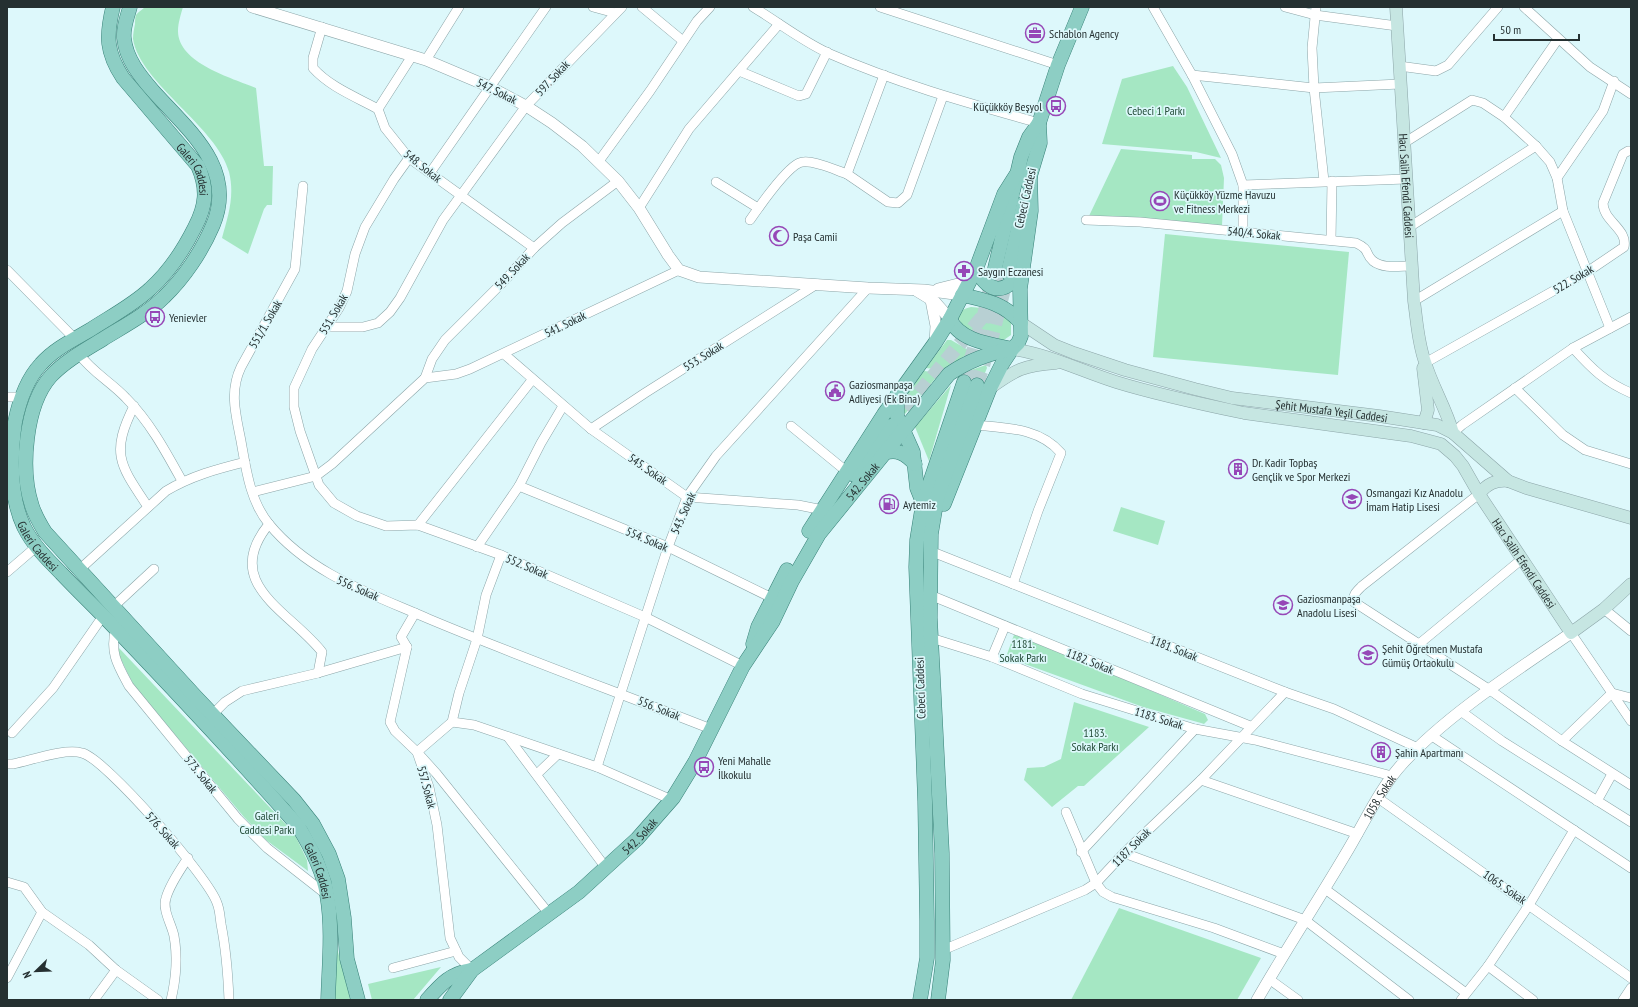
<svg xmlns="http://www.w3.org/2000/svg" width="1638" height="1007" font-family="'PT Sans Narrow',sans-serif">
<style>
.green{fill:#a5e7c3}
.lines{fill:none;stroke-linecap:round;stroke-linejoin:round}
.primary-tunnel{stroke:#b8d0d3;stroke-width:14;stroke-dasharray:14 7;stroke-linecap:butt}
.minor-casing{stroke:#8ca5a8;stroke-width:10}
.tertiary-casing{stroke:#8ca5a8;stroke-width:12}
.secondary-casing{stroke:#8ca5a8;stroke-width:13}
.primary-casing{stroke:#378177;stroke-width:15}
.minor{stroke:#fff;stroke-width:9}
.tertiary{stroke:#fff;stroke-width:11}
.secondary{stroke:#c6e6e2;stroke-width:12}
.primary{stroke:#8dcec4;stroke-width:14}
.labels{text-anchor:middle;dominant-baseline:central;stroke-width:3.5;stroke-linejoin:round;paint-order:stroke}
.poi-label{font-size:12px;fill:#253031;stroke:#ddf8fb;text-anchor:start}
.street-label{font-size:12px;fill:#253031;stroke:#ddf8fb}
.park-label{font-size:12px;fill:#224b37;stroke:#ddf8fb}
</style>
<rect width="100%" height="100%" fill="#ddf8fb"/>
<g class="green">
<path d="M145,7H183C181,14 178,23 178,31C178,63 232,78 256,88L264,166H273L272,205H267L264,209L248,254L222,238C228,216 235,196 229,172C217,127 140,83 133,39C133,34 134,29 135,24C135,22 135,17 136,15C138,12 143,9 145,7Z"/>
<polygon points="1173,66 1187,87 1221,158 1196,152 1102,144 1122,79"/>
<polygon points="1121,149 1192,155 1192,159 1215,159 1221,165 1224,178 1222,226 1089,216"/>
<polygon points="1165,234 1349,252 1338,375 1153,357"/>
<path d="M971,307C986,308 1000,312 1011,322V335L1001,342L964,329C957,317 955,311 971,307Z"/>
<polygon points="947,340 951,340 970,351 969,353 943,370 926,368"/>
<polygon points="986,365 987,368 980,385 957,378 971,370"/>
<polygon points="924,371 940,373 905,414 903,411 903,400"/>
<polygon points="951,385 929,461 915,427"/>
<polygon points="1121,507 1165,521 1158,545 1113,531"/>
<polygon points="1015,632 1205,714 1208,720 1204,724 1201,723 1143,707 1006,657"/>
<polygon points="118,647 294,833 307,860 308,871 266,840 244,817 134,686 116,649"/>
<polygon points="1074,702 1149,727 1084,786 1078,786 1052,807 1024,780 1027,768 1044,767 1061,759"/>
<polygon points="1119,908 1261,958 1237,1000 1071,1000"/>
<polygon points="336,944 349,995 350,1000 334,1000"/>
<polygon points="441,967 413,1000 372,1000 368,984"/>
</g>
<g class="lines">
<g class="primary-tunnel">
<polyline points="964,382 984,315 995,268"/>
<polyline points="977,385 993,333 1007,277"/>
<polyline points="892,425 984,315"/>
</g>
<defs>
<g id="minor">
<polyline points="593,7 615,13"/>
<polyline points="642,7 683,41"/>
<path d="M753,7C778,22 802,41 828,53C896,83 968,103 1039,123"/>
<polyline points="880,7 1058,65"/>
<polyline points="1153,7 1192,75 1232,154 1243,185 1243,232"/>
<polyline points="1285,7 1315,15 1397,26"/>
<polyline points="1316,7 1312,48 1314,88 1324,181"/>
<polyline points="1524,7 1590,67 1631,94"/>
<path d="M322,27L313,58V68C330,87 356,97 378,109"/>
<polyline points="412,56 378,109 385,128 409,158 534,248"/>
<polyline points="426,60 459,7"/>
<polyline points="1399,66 1436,71 1448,65 1498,7"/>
<polyline points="739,71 799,96 806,94 827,52"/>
<polyline points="1192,75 1314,88 1400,84"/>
<polyline points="1504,117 1558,39"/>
<polyline points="1404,143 1472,100 1483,103 1504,117 1536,146 1550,162 1557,178 1563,211 1610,328"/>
<polyline points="409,158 394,179 365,227 355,254 347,291 339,308 312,349 294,388 294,407 300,431 319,485 334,503 357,516 386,526 418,525 501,555 645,617 743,666"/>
<polyline points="599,161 650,91 697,21 710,7"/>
<polyline points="430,173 546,7"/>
<polyline points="847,174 888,202 898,203 907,195 943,96"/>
<polyline points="1557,178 1603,111 1614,81"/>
<polyline points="716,182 758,208"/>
<polyline points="1243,185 1406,179"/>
<path d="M303,186L295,269L241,367C229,392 236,415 241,441C246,469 250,501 269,524C310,574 372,594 429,619C522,658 617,692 711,729"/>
<polyline points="639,208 689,129 779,24"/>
<path d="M750,220C759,207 786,169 799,163C810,158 835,170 847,174L884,75"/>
<path d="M1086,220L1140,222L1356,243C1371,250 1364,253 1373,261C1383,269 1399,266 1411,266"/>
<polyline points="1411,226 1536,146"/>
<polyline points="1331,240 1332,181"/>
<polyline points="7,270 75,339"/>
<polyline points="1414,301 1563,211"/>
<polyline points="326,327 363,327 378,323 390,312 400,298 443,220 526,106 622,7"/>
<path d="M1573,348C1592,369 1605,382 1631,393"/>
<path d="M79,354C92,372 111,382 126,398C150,422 166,452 182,481"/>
<polyline points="504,354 591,429 687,497 798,505 823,510"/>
<path d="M1425,363L1587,272L1624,247C1628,229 1603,221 1603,203L1623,154L1628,151H1631"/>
<polyline points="425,378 432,359 445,340 506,279 534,248 562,223 618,181"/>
<polyline points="1515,388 1563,435 1585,450 1631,464"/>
<polyline points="7,397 22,397"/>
<path d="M134,406C110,454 120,465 148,507"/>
<path d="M976,425C1007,428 1040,428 1061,453L1038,511L1013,584"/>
<polyline points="791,426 846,471"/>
<polyline points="591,429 645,393 817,284"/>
<polyline points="1453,433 1462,425 1573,348 1631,317"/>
<polyline points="519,486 668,547 772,598"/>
<polyline points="253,492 316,476 332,464 425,378 456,374 470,369 679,270"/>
<path d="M1479,494L1362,586C1357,591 1352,595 1354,602L1490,690L1562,741L1631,785"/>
<path d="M269,524C220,584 290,611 322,652L318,673"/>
<polyline points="418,525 532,380"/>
<polyline points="477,547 519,486 541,443 563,406"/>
<polyline points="930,551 1285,692 1334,709 1418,748"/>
<polyline points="501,555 486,595 477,639 459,693 452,722 417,752 436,773 550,915"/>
<path d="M79,570L166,491C191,476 217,469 245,462"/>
<polyline points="7,572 36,547"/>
<polyline points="930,595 1250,726"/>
<polyline points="113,607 154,569"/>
<polyline points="1604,609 1631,631"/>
<polyline points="415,613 401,637 407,647 390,722 395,731 417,752 429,787 437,825 450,938 459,957 472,970"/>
<path d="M116,628C109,652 118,666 129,686L238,819L267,848L327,895"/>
<polyline points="1571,633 1631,721"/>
<polyline points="931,638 992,657 1082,694 1195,729 1255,740 1392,776"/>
<polyline points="1419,644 1522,559"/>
<polyline points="992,657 1005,626"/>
<polyline points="1462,712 1502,741 1631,822"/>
<polyline points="213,714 225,702 242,691 318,673 407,647"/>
<polyline points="452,722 474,725 597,767 672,800"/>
<polyline points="12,733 53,688 103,616"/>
<polyline points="1432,736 1631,868"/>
<polyline points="508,737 606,868"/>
<polyline points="1562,741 1612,693 1631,698"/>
<path d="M7,764H13C32,760 65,748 82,753C105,758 209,878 217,903C220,910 220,918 221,924C226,949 228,975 229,1000"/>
<polyline points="597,767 668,547 687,497 716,456 868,288"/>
<polyline points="537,774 558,754"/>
<polyline points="1201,780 1358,834"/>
<polyline points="1378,798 1631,978"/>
<polyline points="1597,801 1612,774"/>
<polyline points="1066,812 1096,883 1103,892 1112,897 1214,928 1284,954"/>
<polyline points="1081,852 1195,729"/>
<polyline points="1124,853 1305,920 1409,1000"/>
<polyline points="7,882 24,887 42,912 89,945 116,970 158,1000"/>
<polyline points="1325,889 1466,993"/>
<polyline points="943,950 1085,890 1096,883 1124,853 1201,780 1285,692"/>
<polyline points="1488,966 1533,1000"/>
<polyline points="393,968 456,951"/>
<polyline points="7,978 42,912"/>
<polyline points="1269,979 1298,1000"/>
<polyline points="94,1000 116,970"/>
<path d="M171,1000C176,979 178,958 174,936C172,925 162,910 166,898C170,884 180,870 188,858"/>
<polyline points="1461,1000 1488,966 1529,905 1574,830"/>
<polyline points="1623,1000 1631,988"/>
</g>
<g id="tertiary">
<polyline points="252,7 426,60 490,87 526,106 552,123 582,146 618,181 639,208 668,255 679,270 699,277 868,288 924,290 962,295"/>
<polyline points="938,289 970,281"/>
<polyline points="917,291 935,302 950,319"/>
<polyline points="931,300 936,326 935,343"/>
<path id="s1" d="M1257,1000C1285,951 1316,904 1345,855C1364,824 1379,789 1403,763C1448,714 1516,671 1571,633"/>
</g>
<g id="secondary">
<path id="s2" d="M1396,7L1414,301C1417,322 1418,343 1425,362C1432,386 1446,408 1453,433"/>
<path id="s3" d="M1021,323L1054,345L1074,353L1125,370L1195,389L1232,398L1379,416L1437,425L1453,433L1508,481L1526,488L1631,518"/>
<path id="s4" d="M1012,349C1048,354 1081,371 1116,382C1158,395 1201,404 1244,413L1411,436L1441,444L1455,456L1463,466L1479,494L1571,633L1604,609L1631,584"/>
<polyline points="1423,368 1428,410 1424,423"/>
<path d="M990,388C1015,370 1024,365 1056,363"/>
<path d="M1479,494C1487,484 1495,480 1508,481"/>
</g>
<g id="primary">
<path id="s5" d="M113,7C106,36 106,52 123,78L198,166C208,189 206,206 195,227C184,249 168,273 150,289C133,305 110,317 90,330C73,340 54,349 41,364C27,379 19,402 15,422C10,457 9,495 24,527C33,545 47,559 61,573C79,592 98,610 115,628C177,693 239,759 298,826C311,847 323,870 327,895C333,929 329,966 328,1000"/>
<path d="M130,7C127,18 123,27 124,38C126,59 140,76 153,91C188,130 237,168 213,225C202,251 184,278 164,297C147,314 124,326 103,339C85,350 65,361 51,376C25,405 20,470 32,506C35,515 40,524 45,532L196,697L294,800L313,824L329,854L338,879L344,918L347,959L358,1000"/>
<polyline points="1028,183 1040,143 1039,123"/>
<polyline points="995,268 1021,157 1029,137 1039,123 1058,65 1082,7"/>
<path d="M976,269C989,294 1005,295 1021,272"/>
<polyline points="1008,273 1024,203"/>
<path d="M962,295C986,300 1005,304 1021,323"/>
<path d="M950,319C959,340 988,344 1008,348"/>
<polyline points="897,395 897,416 913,452 917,488 923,503"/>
<path d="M884,453C897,449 905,453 915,464"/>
<polyline points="854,475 891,426"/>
<polyline points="944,504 990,388 1002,364 1012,349 1018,343 1021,336 1020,289 1031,211 1030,173"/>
<polyline points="809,531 884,414 935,343 950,319 976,269 1004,194 1016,175"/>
<polyline points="753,644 758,627 787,570"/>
<path d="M427,1000C442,983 450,974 472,970"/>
<path id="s6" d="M450,1000L472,970L579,892L637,839L673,798L695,762L743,666L773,621L792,581L819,534L949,374C968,361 989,353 1012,349"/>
<polyline points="920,1000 927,958 927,921 925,801 916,567 917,540 923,503 964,382"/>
<polyline points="938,1000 943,960 942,853 930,618 931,534 937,498 977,385"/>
</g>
</defs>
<use href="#minor" class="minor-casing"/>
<use href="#tertiary" class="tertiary-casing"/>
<use href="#secondary" class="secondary-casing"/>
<use href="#primary" class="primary-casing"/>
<use href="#minor" class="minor"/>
<use href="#tertiary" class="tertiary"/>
<use href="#secondary" class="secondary"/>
<use href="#primary" class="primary"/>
</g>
<defs>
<symbol id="office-ring" viewBox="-11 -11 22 22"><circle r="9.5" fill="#ddf8fb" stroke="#9647b7" stroke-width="1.5"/><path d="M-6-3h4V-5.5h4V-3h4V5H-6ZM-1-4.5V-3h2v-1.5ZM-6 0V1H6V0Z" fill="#9647b7"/></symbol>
<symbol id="bus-ring" viewBox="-11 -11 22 22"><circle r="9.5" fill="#ddf8fb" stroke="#9647b7" stroke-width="1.5"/><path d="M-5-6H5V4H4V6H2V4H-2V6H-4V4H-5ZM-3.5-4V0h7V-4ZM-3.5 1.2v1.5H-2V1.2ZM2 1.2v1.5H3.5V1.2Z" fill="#9647b7"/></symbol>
<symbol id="stadium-ring" viewBox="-11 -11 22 22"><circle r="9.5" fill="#ddf8fb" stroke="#9647b7" stroke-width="1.5"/><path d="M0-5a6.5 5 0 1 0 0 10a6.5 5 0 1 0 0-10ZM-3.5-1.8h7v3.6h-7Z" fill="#9647b7"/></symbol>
<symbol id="mosque-ring" viewBox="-11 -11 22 22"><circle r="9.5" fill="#ddf8fb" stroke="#9647b7" stroke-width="1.5"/><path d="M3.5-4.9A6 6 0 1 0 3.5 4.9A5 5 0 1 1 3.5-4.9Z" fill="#9647b7"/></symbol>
<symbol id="pharmacy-ring" viewBox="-11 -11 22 22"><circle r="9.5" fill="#ddf8fb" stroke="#9647b7" stroke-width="1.5"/><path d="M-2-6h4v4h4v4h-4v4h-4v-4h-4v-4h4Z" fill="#9647b7"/></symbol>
<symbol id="civic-ring" viewBox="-11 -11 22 22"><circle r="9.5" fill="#ddf8fb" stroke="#9647b7" stroke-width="1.5"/><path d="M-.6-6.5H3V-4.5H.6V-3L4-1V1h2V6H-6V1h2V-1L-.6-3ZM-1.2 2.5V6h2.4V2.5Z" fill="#9647b7"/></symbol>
<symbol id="building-ring" viewBox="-11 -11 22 22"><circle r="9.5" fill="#ddf8fb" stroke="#9647b7" stroke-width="1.5"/><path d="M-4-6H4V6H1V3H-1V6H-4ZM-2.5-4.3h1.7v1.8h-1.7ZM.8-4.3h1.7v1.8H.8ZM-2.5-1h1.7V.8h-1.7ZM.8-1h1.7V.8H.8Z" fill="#9647b7"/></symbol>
<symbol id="school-ring" viewBox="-11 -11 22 22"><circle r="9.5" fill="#ddf8fb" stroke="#9647b7" stroke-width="1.5"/><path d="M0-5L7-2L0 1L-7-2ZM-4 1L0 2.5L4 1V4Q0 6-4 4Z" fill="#9647b7"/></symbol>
<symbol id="fuel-ring" viewBox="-11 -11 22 22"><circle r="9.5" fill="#ddf8fb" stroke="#9647b7" stroke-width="1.5"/><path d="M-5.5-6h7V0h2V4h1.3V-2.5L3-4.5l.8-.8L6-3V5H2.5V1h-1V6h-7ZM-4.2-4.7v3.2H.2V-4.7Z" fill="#9647b7"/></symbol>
</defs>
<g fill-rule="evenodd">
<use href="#office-ring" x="1024" y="22" width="22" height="22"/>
<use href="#bus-ring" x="1045" y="95" width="22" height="22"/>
<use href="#stadium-ring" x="1149" y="190" width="22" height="22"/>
<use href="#mosque-ring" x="768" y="225" width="22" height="22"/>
<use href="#pharmacy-ring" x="953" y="260" width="22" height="22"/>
<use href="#bus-ring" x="144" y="306" width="22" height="22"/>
<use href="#civic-ring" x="824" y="380" width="22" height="22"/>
<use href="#building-ring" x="1227" y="458" width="22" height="22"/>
<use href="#school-ring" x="1341" y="488" width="22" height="22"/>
<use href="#fuel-ring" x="878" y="493" width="22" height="22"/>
<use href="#school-ring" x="1272" y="594" width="22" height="22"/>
<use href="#school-ring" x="1357" y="644" width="22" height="22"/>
<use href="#building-ring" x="1370" y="741" width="22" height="22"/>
<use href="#bus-ring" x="693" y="756" width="22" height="22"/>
</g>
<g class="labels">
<g class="poi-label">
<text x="1049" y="33">Schablon Agency</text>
<text x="1042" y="106" text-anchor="end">Küçükköy Beşyol</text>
<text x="1174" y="194">Küçükköy Yüzme Havuzu<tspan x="1174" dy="14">ve Fitness Merkezi</tspan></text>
<text x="793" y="236">Paşa Camii</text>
<text x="978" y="271">Saygın Eczanesi</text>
<text x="169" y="317">Yenievler</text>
<text x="849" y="384">Gaziosmanpaşa<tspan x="849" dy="14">Adliyesi (Ek Bina)</tspan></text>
<text x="1252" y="462">Dr. Kadir Topbaş<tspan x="1252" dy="14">Gençlik ve Spor Merkezi</tspan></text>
<text x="1366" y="492">Osmangazi Kız Anadolu<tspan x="1366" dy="14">İmam Hatip Lisesi</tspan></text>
<text x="903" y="504">Aytemiz</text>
<text x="1297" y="598">Gaziosmanpaşa<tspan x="1297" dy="14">Anadolu Lisesi</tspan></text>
<text x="1382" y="648">Şehit Öğretmen Mustafa<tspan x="1382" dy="14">Gümüş Ortaokulu</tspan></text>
<text x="1395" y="752">Şahin Apartmanı</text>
<text x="718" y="760">Yeni Mahalle<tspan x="718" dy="14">İlkokulu</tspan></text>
</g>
<g class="street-label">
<text transform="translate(552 78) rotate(-47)">597. Sokak</text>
<text transform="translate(497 91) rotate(26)">547. Sokak</text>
<text transform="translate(423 166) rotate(39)">548. Sokak</text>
<text stroke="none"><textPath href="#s5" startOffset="191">Galeri Caddesi</textPath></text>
<text stroke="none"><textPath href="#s2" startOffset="179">Hacı Salih Efendi Caddesi</textPath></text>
<text transform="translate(1025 198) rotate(-77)">Cebeci Caddesi</text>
<text transform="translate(1254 233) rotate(5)">540/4. Sokak</text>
<text transform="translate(512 271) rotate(-47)">549. Sokak</text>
<text transform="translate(1573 279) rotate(-31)">522. Sokak</text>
<text transform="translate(333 314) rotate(-60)">551. Sokak</text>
<text transform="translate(265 324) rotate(-60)">551/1. Sokak</text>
<text transform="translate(565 324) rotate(-26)">541. Sokak</text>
<text transform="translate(703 356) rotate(-32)">553. Sokak</text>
<text stroke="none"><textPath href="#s3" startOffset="326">Şehit Mustafa Yeşil Caddesi</textPath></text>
<text transform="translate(648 469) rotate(35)">545. Sokak</text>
<text stroke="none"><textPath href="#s6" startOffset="673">542. Sokak</textPath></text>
<text transform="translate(683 513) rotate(-66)">543. Sokak</text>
<text transform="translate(647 539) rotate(23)">554. Sokak</text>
<text stroke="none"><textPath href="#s5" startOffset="658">Galeri Caddesi</textPath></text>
<text stroke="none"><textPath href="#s4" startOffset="587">Hacı Salih Efendi Caddesi</textPath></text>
<text transform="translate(527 566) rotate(23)">552. Sokak</text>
<text transform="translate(358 588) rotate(24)">556. Sokak</text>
<text transform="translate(1174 648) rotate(22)">1181. Sokak</text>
<text transform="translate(1090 661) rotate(22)">1182. Sokak</text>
<text transform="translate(920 688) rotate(-92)">Cebeci Caddesi</text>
<text transform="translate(659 708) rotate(22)">556. Sokak</text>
<text transform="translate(1159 718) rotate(17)">1183. Sokak</text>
<text transform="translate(201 774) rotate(51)">573. Sokak</text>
<text transform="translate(427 787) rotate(75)">557. Sokak</text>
<text stroke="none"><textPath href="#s1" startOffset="237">1058. Sokak</textPath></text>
<text transform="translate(163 830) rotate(48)">576. Sokak</text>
<text stroke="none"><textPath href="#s6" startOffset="252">542. Sokak</textPath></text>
<text transform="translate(1131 847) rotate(-45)">1187. Sokak</text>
<text stroke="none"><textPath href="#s5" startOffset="1090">Galeri Caddesi</textPath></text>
<text transform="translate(1505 887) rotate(35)">1065. Sokak</text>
</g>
<g class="park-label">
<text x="1156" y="110">Cebeci 1 Parkı</text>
<text x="1023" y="643">1181.<tspan x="1023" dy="14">Sokak Parkı</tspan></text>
<text x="1095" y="732">1183.<tspan x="1095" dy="14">Sokak Parkı</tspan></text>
<text x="267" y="815">Galeri<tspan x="267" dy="14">Caddesi Parkı</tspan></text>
</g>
</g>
<rect width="1638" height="1007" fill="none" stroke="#253031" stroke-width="16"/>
<g transform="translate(36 971) rotate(247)" stroke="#ddf8fb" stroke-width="3" paint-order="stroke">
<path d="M0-3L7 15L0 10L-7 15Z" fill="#253031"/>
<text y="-6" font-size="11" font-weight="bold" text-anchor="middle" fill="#253031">N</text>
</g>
<path d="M1494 34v6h85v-6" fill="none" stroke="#253031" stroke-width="2"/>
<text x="1500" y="34" font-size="12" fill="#253031" stroke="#ddf8fb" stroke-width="3" paint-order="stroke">50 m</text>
</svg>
